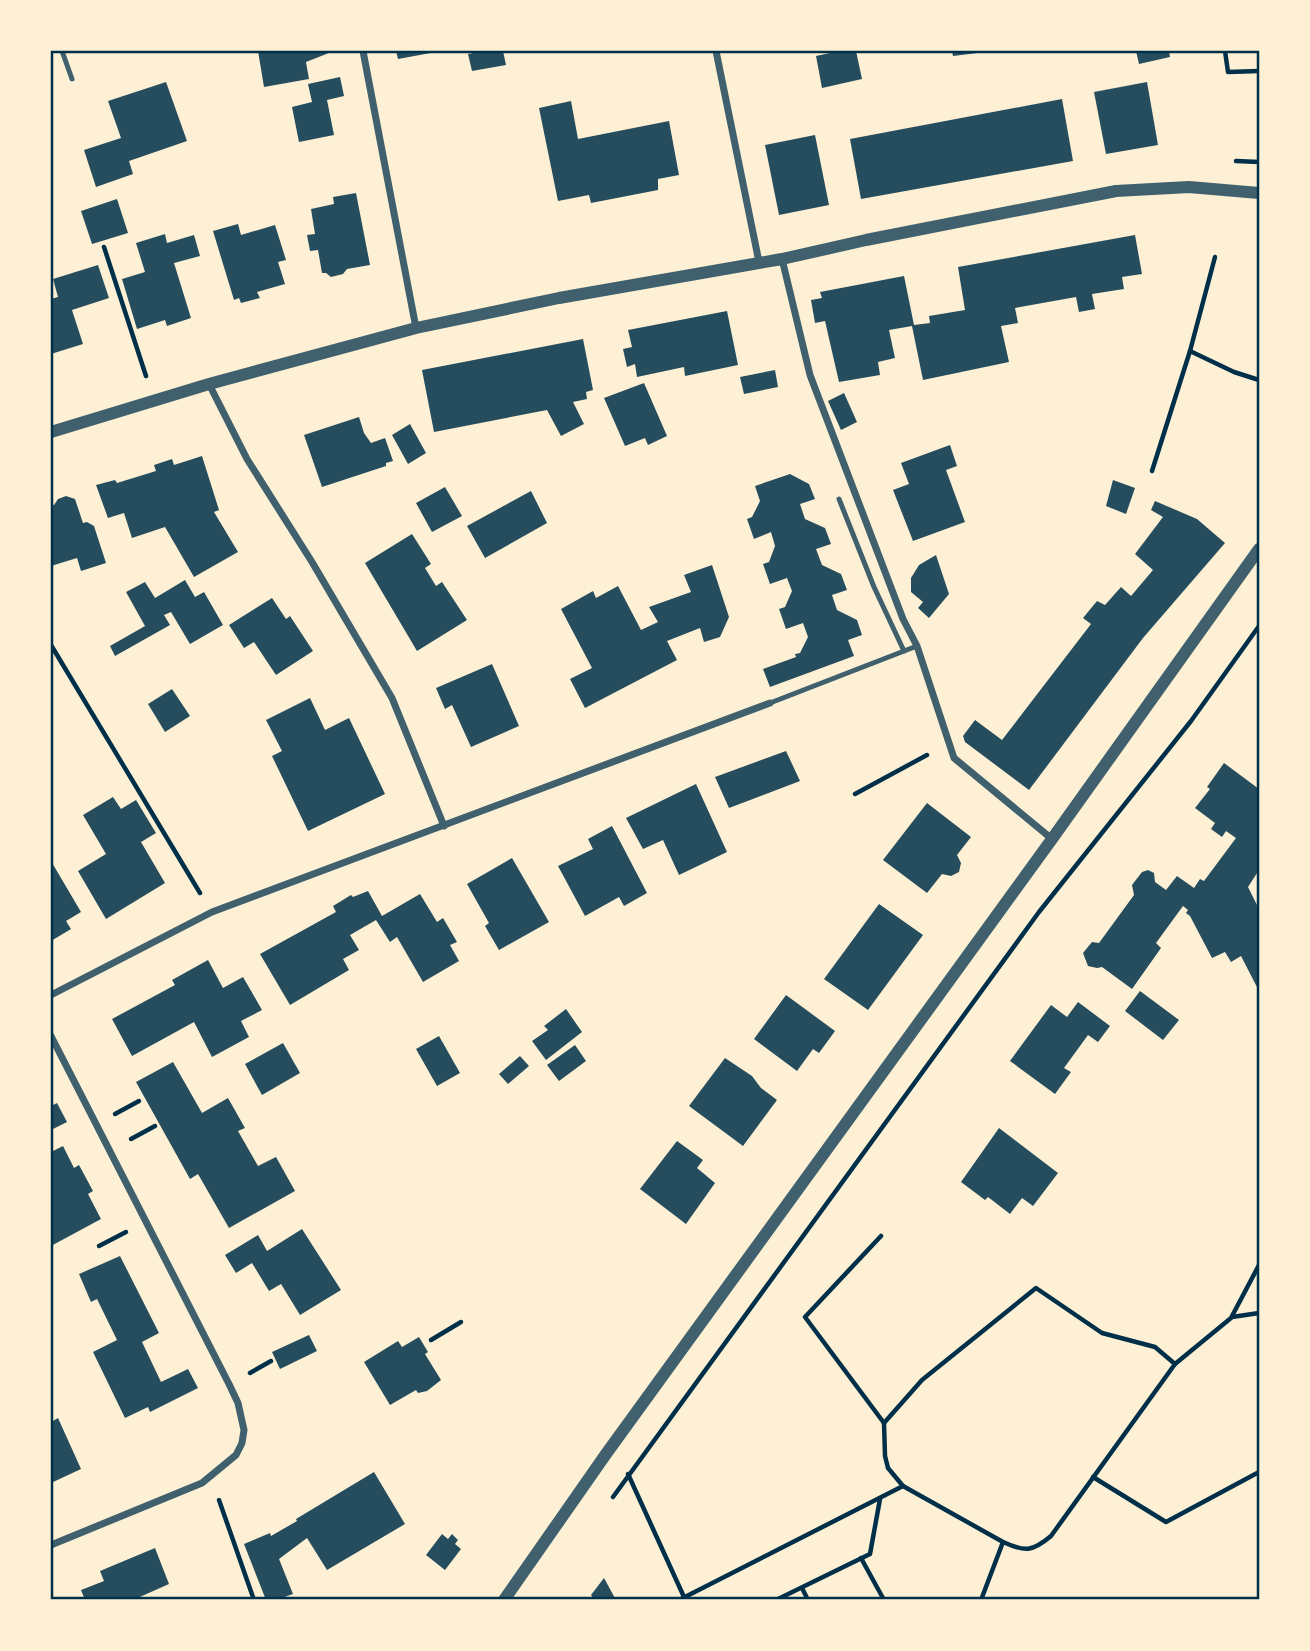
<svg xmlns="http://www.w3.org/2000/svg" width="1310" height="1651" font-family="Inter,sans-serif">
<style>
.building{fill:#264d5e}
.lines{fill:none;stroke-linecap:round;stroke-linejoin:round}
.path{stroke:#003049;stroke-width:4.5}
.service{stroke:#3f606c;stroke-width:5}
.minor{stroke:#3f606c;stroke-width:7}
.tertiary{stroke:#3f606c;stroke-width:12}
.neatline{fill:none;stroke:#003049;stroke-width:2.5}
</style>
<rect width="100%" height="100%" fill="#fdf0d5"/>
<g class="building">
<polygon points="258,51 334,51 306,62 309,79 264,87"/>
<polygon points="396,51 436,51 436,52 398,59"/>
<polygon points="484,51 503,51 506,65 472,71 468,54"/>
<polygon points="839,51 856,51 862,79 822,88 816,56"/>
<polygon points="952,51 986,51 986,52 953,56"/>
<polygon points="1136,51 1169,51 1170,57 1139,64"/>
<polygon points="340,77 344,96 327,100 334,135 299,142 292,107 312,102 308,84"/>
<polygon points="166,82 187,141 129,161 133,174 96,187 84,150 121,138 108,101"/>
<polygon points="1147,82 1158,145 1106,154 1094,92"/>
<polygon points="1062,99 1073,161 861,199 850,139"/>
<polygon points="571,101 578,139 669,121 679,175 658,179 658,190 591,203 589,195 558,201 539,108"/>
<polygon points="815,135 829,205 779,215 765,145"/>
<polygon points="356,193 370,265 347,269 343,274 331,277 326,273 322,273 318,250 310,251 307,235 315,234 311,209 334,204 333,197"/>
<polygon points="117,199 128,233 92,244 81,211"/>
<polygon points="238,224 241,235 275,225 286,260 278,262 285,284 257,292 260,298 241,303 239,298 234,300 213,231"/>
<polygon points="165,234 167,243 194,235 200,256 174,263 191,318 167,326 165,320 137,329 122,279 145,272 136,243"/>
<polygon points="1135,235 1142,274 1122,277 1124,289 1092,294 1095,309 1079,312 1076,297 1015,308 1018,323 1001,326 1009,362 923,380 912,326 889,330 895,358 878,362 880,375 839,382 825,321 815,323 811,300 822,298 820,292 904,276 914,325 930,323 929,316 965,310 958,267"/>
<polygon points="98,265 109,298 72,310 83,344 51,354 51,299 58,297 53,279"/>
<polygon points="727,311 738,365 685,376 684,367 637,377 635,364 627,367 623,349 632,347 628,330"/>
<polygon points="583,339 593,390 586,392 587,399 573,402 584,424 561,436 547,410 434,432 422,370"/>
<polygon points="775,370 778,387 744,394 740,377"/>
<polygon points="644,383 667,436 648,445 645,438 625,446 604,398"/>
<polygon points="844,393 857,422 841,430 828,401"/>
<polygon points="359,417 364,433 371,443 385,438 393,461 386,463 386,466 322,487 304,435"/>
<polygon points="410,424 426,453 408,464 392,435"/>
<polygon points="950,445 957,466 946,470 965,522 913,541 893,490 909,484 901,463"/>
<polygon points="202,456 219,510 214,512 238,552 194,577 165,527 132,538 124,513 108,518 96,485 115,480 117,483 156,471 154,465 172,459 174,465"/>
<polygon points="790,474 809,484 815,499 800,504 805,519 825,528 831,544 816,549 822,565 841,574 847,590 832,595 837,610 857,620 862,635 848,640 854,656 770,687 763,669 796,657 795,654 800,653 808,637 803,623 786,629 779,609 785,607 792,591 787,578 770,584 763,564 769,562 775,546 771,532 754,539 747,519 752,517 760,501 755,486"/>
<polygon points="1113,480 1135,488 1126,514 1106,506"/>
<polygon points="445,487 462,516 432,532 416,503"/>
<polygon points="531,491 547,523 485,558 467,526"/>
<polygon points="66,496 75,499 83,523 87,522 94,526 106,563 81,571 77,558 51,566 51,506 54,505 58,499"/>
<polygon points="1155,501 1197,519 1225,543 1143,638 1029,790 965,742 963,736 975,720 1002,740 1091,624 1083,618 1097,601 1105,605 1121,587 1131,596 1153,570 1135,554 1163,517 1151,510"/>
<polygon points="412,534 431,564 425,568 436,586 442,582 467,620 417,651 365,563"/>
<polygon points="936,555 949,594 929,618 918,608 923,602 911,592 911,578 919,565"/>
<polygon points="712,565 729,617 720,637 704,642 700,628 667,641 677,660 585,708 570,679 592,668 561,609 593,591 596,598 618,586 641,630 658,622 649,607 691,592 684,575"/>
<polygon points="185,580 195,597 204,592 223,625 190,644 171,612 164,615 170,625 115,656 110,646 145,626 126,592 145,582 155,598"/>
<polygon points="272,598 286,619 290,616 313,651 276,675 254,642 244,648 229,625"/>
<polygon points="492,664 519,726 471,747 452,705 445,709 436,688"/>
<polygon points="172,689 190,716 165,732 148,704"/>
<polygon points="310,698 325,730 349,718 385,794 308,831 272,756 282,751 266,720"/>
<polygon points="786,751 800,781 729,808 715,777"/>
<polygon points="1224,763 1259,789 1259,870 1248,887 1259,909 1259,991 1241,956 1231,962 1225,952 1212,958 1190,916 1186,913 1188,910 1183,906 1156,943 1161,948 1132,989 1102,967 1097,968 1088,966 1083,953 1092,942 1099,943 1134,895 1132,885 1142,872 1148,870 1154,873 1155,882 1166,890 1177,876 1194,888 1200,879 1204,881 1236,838 1226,831 1222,837 1211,829 1215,823 1195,808 1210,789 1207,787"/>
<polygon points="696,784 727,852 679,875 663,840 643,849 626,818"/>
<polygon points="113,797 121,809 136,800 156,833 141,842 165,883 106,919 78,871 106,854 83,815"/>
<polygon points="927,803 971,837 957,855 961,863 959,872 951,876 942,874 927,893 883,860"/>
<polygon points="612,826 647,893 624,906 619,897 585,916 558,866 593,849 588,839"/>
<polygon points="512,858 549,922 499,950 485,926 489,923 467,884"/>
<polygon points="51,861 81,912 66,921 71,929 51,941"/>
<polygon points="368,891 382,916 420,894 437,922 443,918 457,942 450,945 459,961 423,982 397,937 390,942 376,920 350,935 359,950 343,959 349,970 290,1005 260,954 336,912 333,906 351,895 353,897"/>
<polygon points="879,904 923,935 868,1010 824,979"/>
<polygon points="208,960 223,988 243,977 262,1010 241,1021 249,1037 212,1057 194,1022 132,1056 112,1019 175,985 172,980"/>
<polygon points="1140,991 1179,1020 1163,1040 1125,1011"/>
<polygon points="786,995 835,1031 819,1053 813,1049 797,1071 754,1039"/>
<polygon points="1078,1002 1110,1026 1098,1042 1088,1035 1064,1068 1071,1072 1055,1094 1010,1061 1051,1005 1067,1017"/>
<polygon points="566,1009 582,1032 546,1060 532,1041 548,1030 544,1026"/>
<polygon points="439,1036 460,1073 437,1086 416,1049"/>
<polygon points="283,1043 300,1073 262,1095 245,1064"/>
<polygon points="575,1045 586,1061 559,1081 547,1065"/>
<polygon points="520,1056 529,1066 508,1084 499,1074"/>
<polygon points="725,1058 752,1076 761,1088 777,1100 743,1146 689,1106"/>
<polygon points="173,1062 202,1113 228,1098 245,1128 238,1131 258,1166 276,1157 295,1191 229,1228 198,1174 190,1179 136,1082"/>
<polygon points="57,1103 67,1122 51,1130 51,1106"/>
<polygon points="999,1128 1058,1173 1033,1206 1022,1198 1010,1214 988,1197 985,1200 961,1182"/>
<polygon points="677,1141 703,1160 697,1168 715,1183 686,1224 640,1189"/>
<polygon points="63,1146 74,1168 79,1165 93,1191 88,1194 101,1219 51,1246 51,1152"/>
<polygon points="302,1229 341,1290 300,1315 281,1284 269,1291 252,1263 236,1273 225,1255 258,1235 267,1251"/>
<polygon points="120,1256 159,1333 142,1342 161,1382 188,1369 198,1388 150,1412 148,1407 125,1418 93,1352 117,1340 97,1299 91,1302 79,1274"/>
<polygon points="309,1335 317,1351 280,1369 272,1352"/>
<polygon points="419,1337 428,1352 425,1354 441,1380 427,1391 418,1393 416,1390 390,1405 364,1362 398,1341 402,1347"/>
<polygon points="58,1418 81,1469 51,1483 51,1422"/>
<polygon points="374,1472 405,1524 327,1570 307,1538 279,1559 293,1594 276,1600 266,1600 244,1544 270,1533 271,1536 297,1521 296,1519"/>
<polygon points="442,1534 448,1539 452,1534 458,1540 455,1544 461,1549 445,1570 426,1555"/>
<polygon points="155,1548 169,1584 133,1600 85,1600 81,1590 104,1581 100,1571"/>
<polygon points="604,1578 616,1600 594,1600 591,1595"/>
</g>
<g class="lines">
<g class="path">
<polyline points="1225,51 1228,72 1259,71"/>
<polyline points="1236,161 1259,162"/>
<polyline points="104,247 146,376"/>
<polyline points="1190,351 1234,372 1259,380"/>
<polyline points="1152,471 1190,351 1215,257"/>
<polyline points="51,645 200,893"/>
<polyline points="855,794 927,755"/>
<polyline points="115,1114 139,1101"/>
<polyline points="131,1139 155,1126"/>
<polyline points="99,1246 126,1232"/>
<polyline points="1232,1317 1259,1313"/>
<polyline points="431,1340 461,1322"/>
<polyline points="1175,1364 1231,1318 1259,1265"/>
<polyline points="250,1373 271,1361"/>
<path d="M884,1423L922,1380L1036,1288L1102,1333L1155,1347L1175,1364L1051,1536C1032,1552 1025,1552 1003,1542L903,1486"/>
<polyline points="628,1474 684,1597"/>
<polyline points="1093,1477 1166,1522 1259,1472"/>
<polyline points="613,1497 1039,912 1191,721 1259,626"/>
<polyline points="219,1500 254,1600"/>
<polyline points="861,1558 884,1600"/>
<polyline points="802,1588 808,1600"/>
<polyline points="679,1600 903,1486 888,1468 885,1456 884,1423 805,1317 881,1236"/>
<polyline points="776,1600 870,1554 880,1499"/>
<polyline points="981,1600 1003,1542"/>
</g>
<g class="service">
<polyline points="62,51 72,79"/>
<polyline points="839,499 874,587 904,651"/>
<polyline points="770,703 917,646"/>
</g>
<g class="minor">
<polyline points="363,51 416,328"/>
<polyline points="716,51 759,262"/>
<polyline points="782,259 810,375 903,619 917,646 954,758 1052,839"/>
<polyline points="209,384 247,459 312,562 392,698 444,826"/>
<polyline points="51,995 212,912 770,703"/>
<polyline points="51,1036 229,1384 238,1403 244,1430 242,1443 236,1455 202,1483 51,1545"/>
</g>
<g class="tertiary">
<polyline points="51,432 209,384 416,328 559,298 782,259 866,240 1116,191 1189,187 1259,193"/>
<polyline points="504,1600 606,1454 1052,839 1259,549"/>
</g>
</g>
<rect width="1310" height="1651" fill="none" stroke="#fdf0d5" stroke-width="105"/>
<rect x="52" y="52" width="1206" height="1546" class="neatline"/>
</svg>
